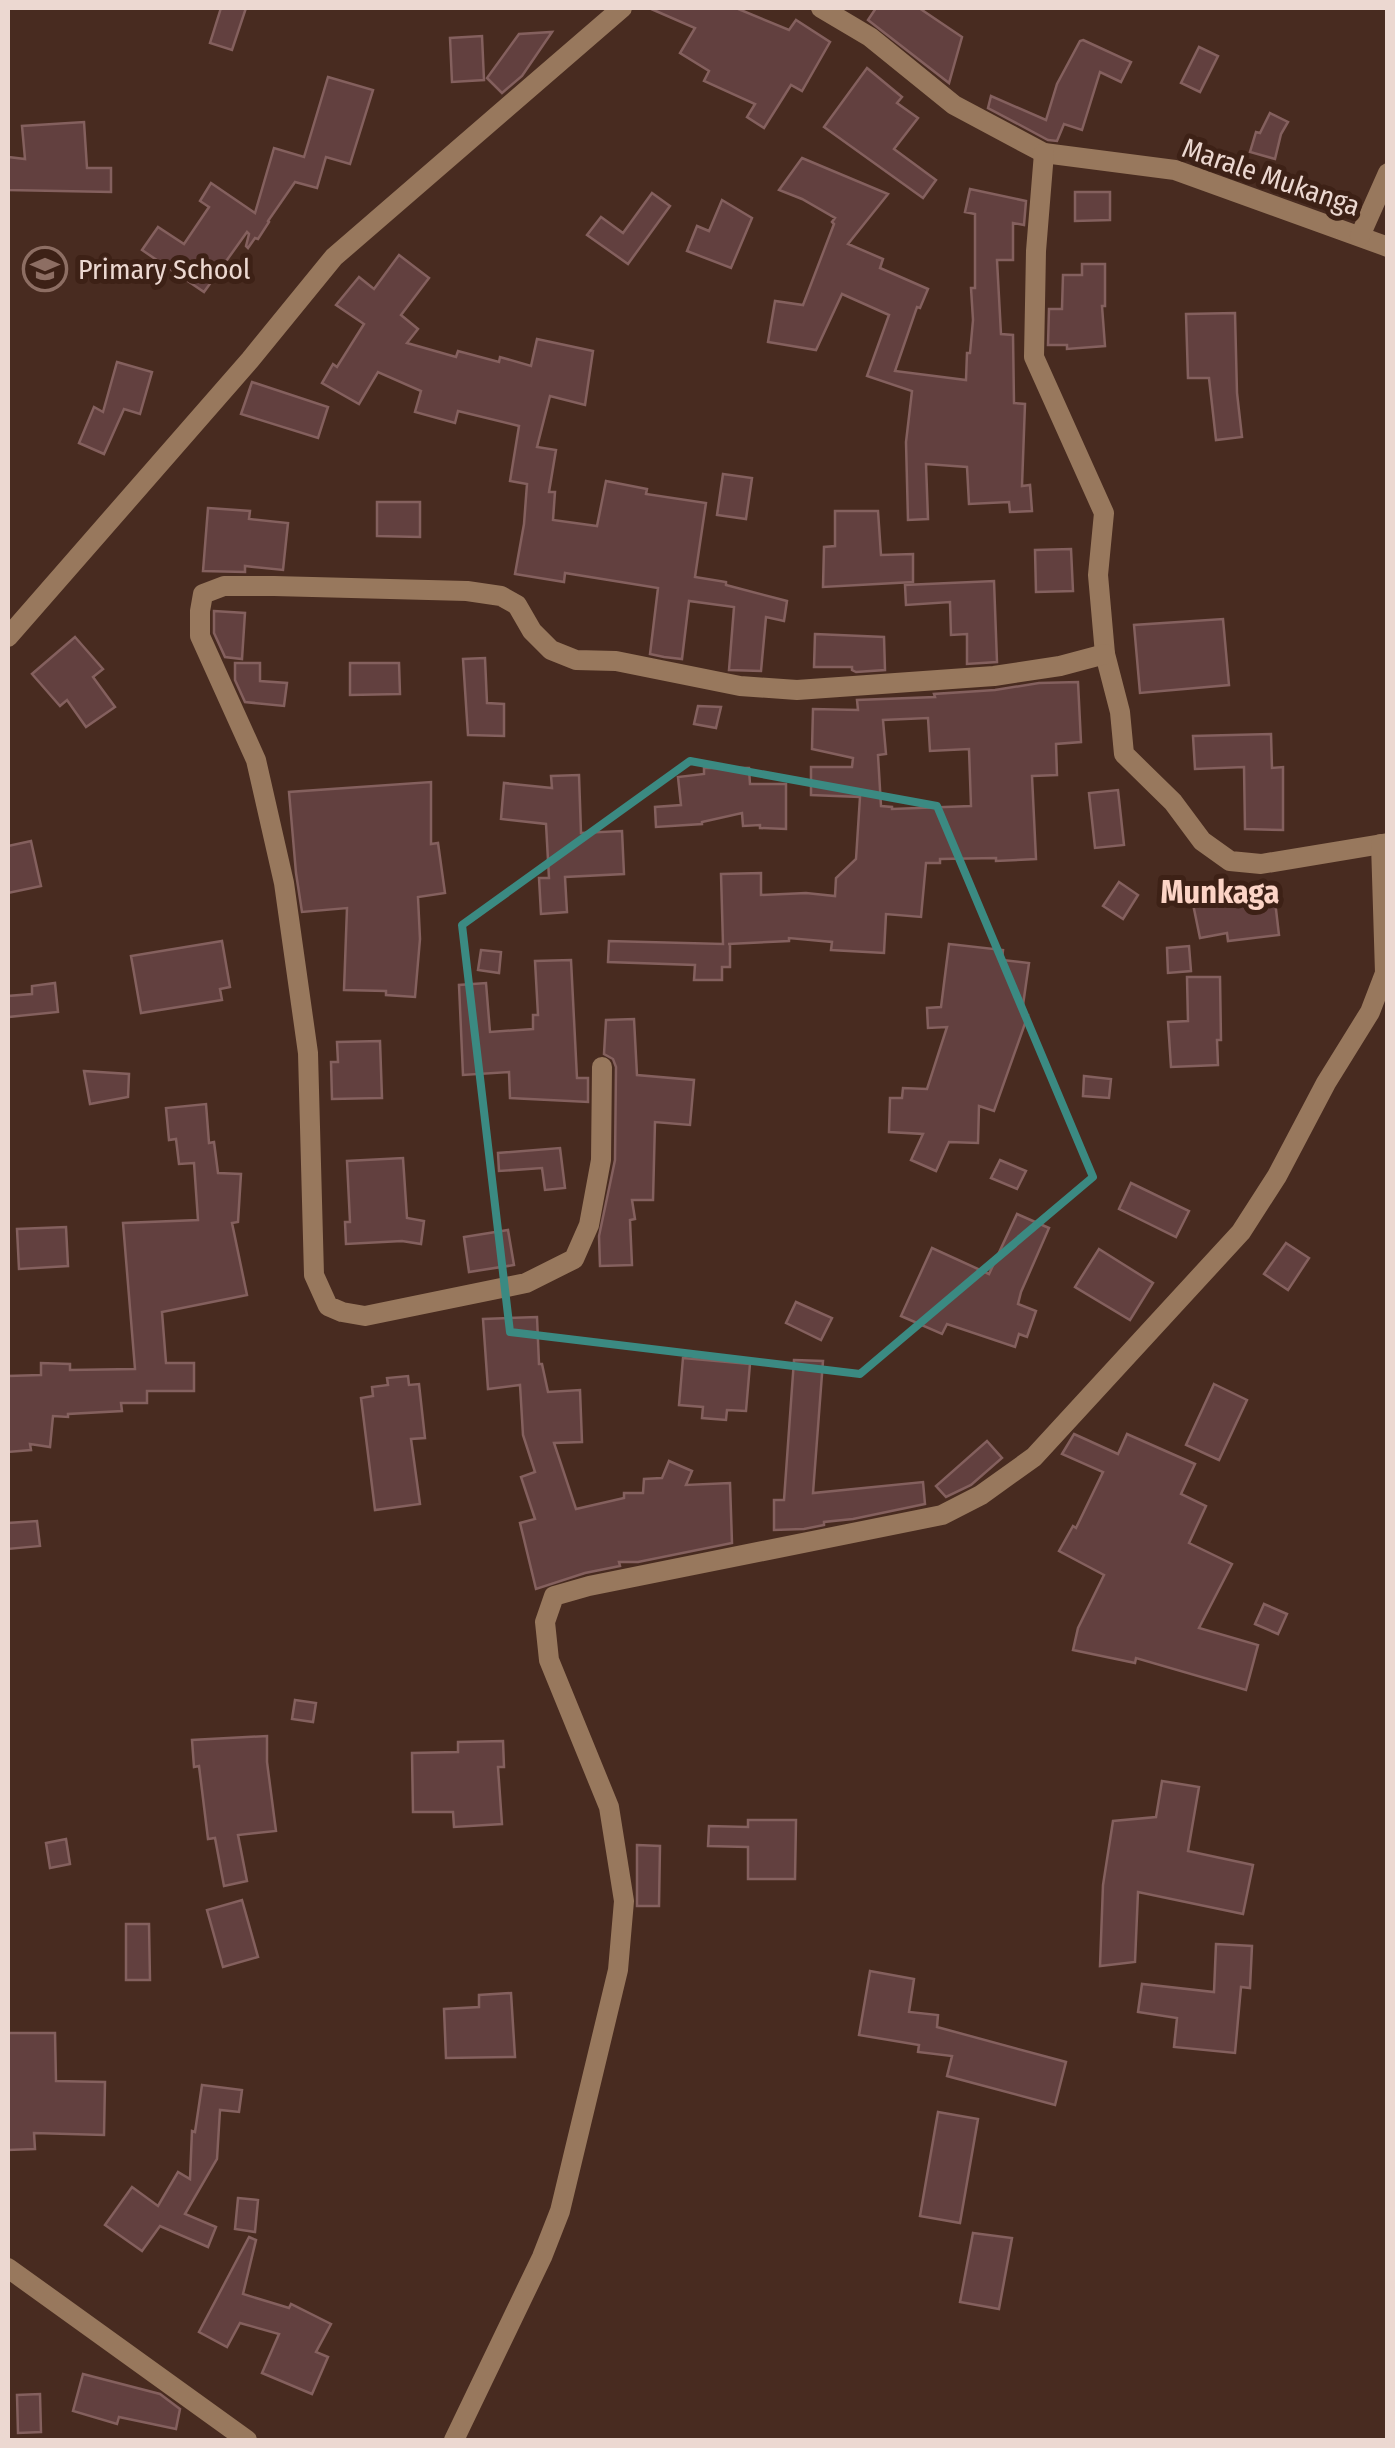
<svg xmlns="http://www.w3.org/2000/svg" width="1395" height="2448" font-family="'Fira Sans Condensed',sans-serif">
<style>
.building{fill:#62403f;stroke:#84605e;stroke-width:2.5;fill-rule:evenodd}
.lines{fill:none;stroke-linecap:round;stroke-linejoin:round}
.minor{stroke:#98785d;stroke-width:20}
.marked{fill:none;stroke:#3b8a82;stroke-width:8;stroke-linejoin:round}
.labels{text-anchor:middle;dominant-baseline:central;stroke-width:10;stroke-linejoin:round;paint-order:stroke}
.street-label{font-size:28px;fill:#ecd8d1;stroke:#3d2116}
.poi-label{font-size:28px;fill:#ecd8d1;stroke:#3d2116;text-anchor:start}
.quarter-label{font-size:32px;font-weight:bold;fill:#fcd4c6;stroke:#3d2116}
</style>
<rect width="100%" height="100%" fill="#482b20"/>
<g class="building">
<polygon points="221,8 246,8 232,50 210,43"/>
<polygon points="649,8 736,8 789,30 796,20 830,42 802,91 791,85 764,128 747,117 755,104 704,81 709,71 680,53 695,28"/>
<polygon points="876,8 919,8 962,37 949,83 868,20"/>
<polygon points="552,32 522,76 502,93 487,78 519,34"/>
<polygon points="482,36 484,80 452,82 450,38"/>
<polygon points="1083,40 1131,62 1121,82 1100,72 1082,130 1064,124 1057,141 1048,140 988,108 991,96 1046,120 1057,84 1080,41"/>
<polygon points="1199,47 1218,56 1200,92 1181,83"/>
<polygon points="867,68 902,97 897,103 918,118 894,149 936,180 923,198 824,127"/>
<polygon points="328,77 373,90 350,164 326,157 317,188 295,182 268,221 269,222 258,239 255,238 248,248 246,246 249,234 247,232 204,292 142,250 158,227 184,244 209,207 200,201 211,183 255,213 274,148 304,157"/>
<polygon points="1270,113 1288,122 1281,134 1275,159 1250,152 1256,132 1260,133"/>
<polygon points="84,122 87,168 111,168 111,192 8,190 8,157 25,159 22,126"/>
<polygon points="802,158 888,194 848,244 883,259 880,268 928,289 920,308 917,307 895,371 966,380 967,353 970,353 973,320 971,288 975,288 975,214 965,212 970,189 1026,201 1024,225 1013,223 1013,260 997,260 1001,334 1013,335 1014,403 1025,404 1022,486 1030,485 1032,511 1010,512 1009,502 969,504 967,467 926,464 928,519 908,520 906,442 912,391 867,376 889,315 842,294 816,350 768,342 775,301 803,305 834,224 832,222 835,218 802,199 779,190"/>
<polygon points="1075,192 1110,192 1110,220 1075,221"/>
<polygon points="652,193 670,206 628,264 587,235 601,217 623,233"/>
<polygon points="722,200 752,218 731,268 687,251 697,226 709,231"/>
<polygon points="399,255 429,278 401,315 418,329 407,343 456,357 458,351 499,362 500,357 531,366 537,339 593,351 585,405 550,396 537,447 556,450 549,492 555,492 553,520 597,526 606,481 647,489 646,494 706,503 695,577 726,582 726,585 787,601 784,621 766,617 761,671 729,670 734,607 689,601 682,659 664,657 650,654 658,588 565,573 564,582 515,574 524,524 527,484 510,481 519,426 458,411 455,423 415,412 421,391 378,372 359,404 322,383 333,364 337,367 364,324 336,305 359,277 374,289"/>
<polygon points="1082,264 1105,264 1105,306 1102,306 1105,346 1067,349 1067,345 1048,345 1049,309 1062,309 1063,275 1082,275"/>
<polygon points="1235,313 1237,393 1242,437 1216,440 1209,378 1188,378 1186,314"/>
<polygon points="117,362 152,372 140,414 124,409 104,454 79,443 94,407 103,412"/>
<polygon points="252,382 328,407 318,438 241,414"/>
<polygon points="723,474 752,478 746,519 717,515"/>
<polygon points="377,502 420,502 420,537 377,536"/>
<polygon points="208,508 250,511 249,519 288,523 283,570 245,566 245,572 203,571"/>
<polygon points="835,511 878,511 881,555 913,554 913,582 823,587 824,547 835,546"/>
<polygon points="1071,549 1073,591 1036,592 1035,550"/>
<polygon points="994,581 997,662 967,664 967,634 951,635 950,602 906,605 905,585"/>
<polygon points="214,611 245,613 242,659 225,657 214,633"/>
<polygon points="1223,619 1229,685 1140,693 1134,625"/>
<polygon points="815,634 884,637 885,670 856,672 852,670 852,667 814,667"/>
<polygon points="75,637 103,669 93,677 115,707 86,727 67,700 60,706 32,674"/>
<polygon points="485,658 487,703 504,704 504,736 468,735 463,659"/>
<polygon points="235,663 260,663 260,681 287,683 284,706 245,702 235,680"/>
<polygon points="350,663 399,663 400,694 350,695"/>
<path d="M1078,682L1081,742L1056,744L1057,775L1032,776L1036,859L996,861V858L940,859V863H926L921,917L886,914L884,953L831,950L832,942L789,938V941L728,944H730V967H722V980H694L695,965L608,962L609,941L723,944L721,874L761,873V895L806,893L835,896L836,878L856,859L860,797L811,795V767H852L853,758L812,749L813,709L858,710L857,700L935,697L934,694L995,690L1039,683ZM928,718L930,751L969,749L971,806L892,809V807L881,806L878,755L886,754L883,720Z"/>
<polygon points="698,706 721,707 716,728 694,724"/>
<polygon points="1271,734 1272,768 1283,767 1283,830 1245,829 1244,767 1195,769 1193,736"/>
<polygon points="704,768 749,768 750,784 786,784 786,829 760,828 760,825 743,826 742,813 702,822 702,824 656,827 655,807 681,805 678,777 704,774"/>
<polygon points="579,775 581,833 622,831 624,874 565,877 567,912 541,914 539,878 549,878 546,824 501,819 504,783 552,788 551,776"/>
<polygon points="431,782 431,844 438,843 445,893 418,897 420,939 415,997 386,995 386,991 344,990 347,908 302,912 296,873 289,792"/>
<polygon points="1118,790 1124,845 1095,848 1089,793"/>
<polygon points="31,841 41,886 8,893 8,846"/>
<polygon points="1119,882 1138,895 1123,919 1103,906"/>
<polygon points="1229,898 1231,906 1275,901 1279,935 1228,941 1227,933 1200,938 1193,904"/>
<polygon points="222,941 230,987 220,989 222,1000 141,1013 131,956"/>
<polygon points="949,944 1003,950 1002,960 1029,963 1022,1012 1028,1015 994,1111 979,1106 978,1143 949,1142 936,1171 911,1160 923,1134 889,1132 890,1098 902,1098 903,1088 927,1089 947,1027 928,1028 927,1008 941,1007"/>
<polygon points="1189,946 1191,971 1168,973 1167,948"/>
<polygon points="481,950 501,952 499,973 478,970"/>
<polygon points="571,960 577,1078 588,1078 588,1102 510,1098 509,1072 463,1075 459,985 486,983 490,1032 533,1029 533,1015 538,1015 535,961"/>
<polygon points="1187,977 1220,977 1221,1040 1217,1040 1218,1065 1171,1067 1168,1022 1188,1021"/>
<polygon points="55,983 58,1012 8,1017 8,996 32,994 32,986"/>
<polygon points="634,1019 637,1075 694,1080 690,1125 655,1122 653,1200 632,1200 635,1219 630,1220 632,1265 600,1266 599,1236 615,1160 616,1067 613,1059 604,1054 606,1020"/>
<polygon points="380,1041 382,1098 332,1099 331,1062 338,1062 337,1042"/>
<polygon points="84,1071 129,1074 128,1097 90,1104"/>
<polygon points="1084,1076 1111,1079 1109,1098 1083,1096"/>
<polygon points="206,1104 209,1143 214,1142 218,1173 241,1174 238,1222 232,1223 247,1295 162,1312 166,1363 194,1363 194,1391 147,1391 147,1403 121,1403 122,1411 68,1414 68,1417 53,1416 50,1447 30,1444 31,1450 8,1452 8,1376 41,1375 41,1363 70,1364 70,1370 135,1369 123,1223 198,1220 194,1163 179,1164 176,1139 169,1140 166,1108"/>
<polygon points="560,1148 565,1188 545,1190 542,1168 499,1171 498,1153"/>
<polygon points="403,1158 407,1218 424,1221 421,1244 402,1241 346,1244 345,1222 350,1222 347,1161"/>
<polygon points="1000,1160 1026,1171 1017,1189 991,1178"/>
<polygon points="1131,1183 1189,1211 1176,1237 1119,1209"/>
<polygon points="1017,1214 1049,1228 1021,1292 1018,1304 1036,1311 1027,1337 1019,1334 1015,1347 947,1324 942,1334 901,1316 932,1248 989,1274"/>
<polygon points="66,1227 68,1266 19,1269 17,1229"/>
<polygon points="508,1230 514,1265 469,1272 464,1237"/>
<polygon points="1286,1243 1309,1258 1288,1290 1264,1274"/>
<polygon points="1099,1249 1153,1283 1130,1320 1075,1287"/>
<polygon points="796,1302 832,1318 821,1340 786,1323"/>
<polygon points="537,1317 539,1364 542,1364 548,1392 580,1390 582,1442 554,1443 576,1509 624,1498 624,1493 643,1493 644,1479 662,1478 669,1461 692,1471 686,1485 730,1483 732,1543 638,1562 619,1562 620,1566 585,1573 536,1589 520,1523 535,1519 521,1477 535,1472 523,1435 520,1385 488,1389 483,1319"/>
<polygon points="683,1358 750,1364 746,1411 727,1410 726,1420 702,1418 703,1407 679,1405"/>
<polygon points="794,1360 823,1361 813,1493 923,1482 925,1504 853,1519 824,1522 824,1525 804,1529 774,1530 774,1500 784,1500"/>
<polygon points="408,1376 409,1385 419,1384 425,1438 411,1439 420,1504 375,1510 361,1398 373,1396 372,1387 388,1385 387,1378"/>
<polygon points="1214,1384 1247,1400 1219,1460 1186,1445"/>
<polygon points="1074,1434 1118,1454 1127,1434 1195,1464 1181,1494 1206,1506 1189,1543 1232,1564 1199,1628 1258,1645 1246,1690 1136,1658 1135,1663 1073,1650 1078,1628 1104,1575 1059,1551 1073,1526 1076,1528 1103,1472 1062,1454"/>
<polygon points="987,1441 1002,1458 971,1485 946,1497 936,1486"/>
<polygon points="37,1521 40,1546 8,1549 8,1523"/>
<polygon points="1264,1604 1287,1614 1278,1634 1255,1624"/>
<polygon points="295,1700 316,1703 313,1722 292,1719"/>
<polygon points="267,1736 267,1762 276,1831 238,1835 247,1881 224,1886 215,1838 208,1839 199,1766 194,1767 192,1740"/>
<polygon points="503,1741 504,1767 498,1767 502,1824 454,1827 453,1812 413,1812 412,1753 458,1752 458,1742"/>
<polygon points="1162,1781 1199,1787 1188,1851 1253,1865 1243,1914 1138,1892 1135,1962 1100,1966 1103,1885 1113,1821 1156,1817"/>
<polygon points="748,1820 796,1820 795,1879 748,1879 748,1847 708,1846 709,1826 748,1827"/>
<polygon points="66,1839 70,1864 50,1868 46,1843"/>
<polygon points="637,1845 660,1846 659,1906 637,1906"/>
<polygon points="242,1900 258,1957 223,1967 207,1910"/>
<polygon points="126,1924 149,1924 150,1980 126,1980"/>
<polygon points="1216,1944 1252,1946 1250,1988 1241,1987 1235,2053 1174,2047 1177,2018 1138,2012 1142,1984 1214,1992"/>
<polygon points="870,1971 914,1979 909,2012 938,2015 937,2027 1066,2062 1055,2105 947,2076 952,2056 918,2052 919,2045 859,2035"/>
<polygon points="511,1993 515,2057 446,2058 444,2009 479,2007 479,1995"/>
<polygon points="8,2033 55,2033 56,2081 105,2082 104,2135 34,2133 35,2149 8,2150"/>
<polygon points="202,2085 242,2090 239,2112 220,2110 217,2159 185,2214 216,2227 208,2247 160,2226 142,2251 105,2225 132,2187 158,2206 178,2172 190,2179 192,2131 195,2132"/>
<polygon points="938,2112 978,2119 960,2223 920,2216"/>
<polygon points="238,2198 258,2200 255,2232 235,2229"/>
<polygon points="973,2233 1012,2238 999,2309 960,2302"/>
<polygon points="249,2237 256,2240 243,2294 289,2308 291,2304 331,2324 316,2352 328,2357 312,2394 262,2373 279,2334 240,2323 227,2347 199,2332"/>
<polygon points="83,2374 160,2394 180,2409 176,2429 119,2417 117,2424 73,2411"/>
<polygon points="40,2394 41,2432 18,2433 17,2395"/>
</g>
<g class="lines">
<g class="minor">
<polyline points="821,8 870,37 954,105 1044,153 1175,170 1388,247"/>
<polyline points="1044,153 1036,251 1034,357 1104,513 1098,575 1105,654 1120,712 1124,754 1173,802 1202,841 1230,861 1261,864 1388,843"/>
<polyline points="1360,236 1388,173"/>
<polyline points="8,637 250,360 334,257 622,8"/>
<polyline points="602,1067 601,1160 589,1225 574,1259 526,1283 365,1316 342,1312 328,1306 314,1275 308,1053 284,883 256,760 200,636 200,611 203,594 224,586 274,586 467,591 501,596 517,605 532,631 551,650 576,660 616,661 740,686 797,690 994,676 1060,666 1105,654"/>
<polyline points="8,2268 247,2440"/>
<polyline points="454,2440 542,2257 560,2211 618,1970 624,1901 609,1807 549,1660 545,1622 554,1596 589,1586 942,1515 981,1495 1034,1457 1241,1232 1277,1176 1326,1083 1370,1012 1385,973 1381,844"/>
</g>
</g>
<path class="marked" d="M690,761L937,806L1093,1177L860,1374L510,1332L462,925Z"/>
<defs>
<symbol id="school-ring" viewBox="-11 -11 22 22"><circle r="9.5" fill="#3d2116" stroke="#8d6e63" stroke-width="1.5"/><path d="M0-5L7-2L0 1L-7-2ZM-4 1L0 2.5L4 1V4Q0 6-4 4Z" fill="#8d6e63"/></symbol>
</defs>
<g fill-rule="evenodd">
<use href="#school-ring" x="20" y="244" width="50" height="50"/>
</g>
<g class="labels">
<g class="street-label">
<text transform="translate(1271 177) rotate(19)">Marale Mukanga</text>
</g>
<g class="poi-label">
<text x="78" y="269">Primary School</text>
</g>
<g class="quarter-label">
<text x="1220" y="892">Munkaga</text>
</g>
</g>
<rect width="1395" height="2448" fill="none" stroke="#ecd8d1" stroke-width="20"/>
</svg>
